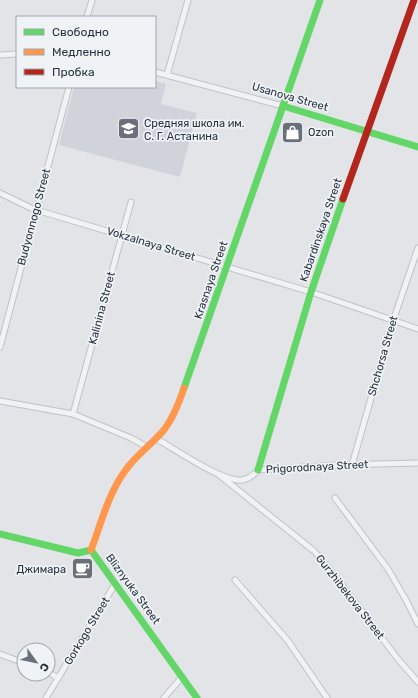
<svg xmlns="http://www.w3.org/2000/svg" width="418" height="698" font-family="Rubik,sans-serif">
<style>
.built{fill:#d0d4da}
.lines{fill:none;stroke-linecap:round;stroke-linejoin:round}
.street-casing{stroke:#c0c2c5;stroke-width:7}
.street{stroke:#f1f2f3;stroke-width:5}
.fast{stroke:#63d668;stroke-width:7}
.slow{stroke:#ff974d;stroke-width:7}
.jam{stroke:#b3261e;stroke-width:7}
.labels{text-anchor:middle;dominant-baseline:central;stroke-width:3.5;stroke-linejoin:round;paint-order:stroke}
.street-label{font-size:11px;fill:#283240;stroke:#eff3f6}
.poi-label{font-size:11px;fill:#283240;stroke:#eff3f6;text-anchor:start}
</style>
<rect width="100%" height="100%" fill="#e2e4e7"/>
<polygon class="built" points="155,81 166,84 161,104 197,113 180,177 59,145 74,87 155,87"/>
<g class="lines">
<defs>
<g id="street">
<polyline points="87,17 92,0"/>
<polyline points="0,55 17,54"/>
<polyline points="155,72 283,106"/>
<polyline points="167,75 188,0"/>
<polyline points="0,193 33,209 311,292 418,329"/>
<polyline points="0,347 69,87"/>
<polyline points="0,401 73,414 131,438 147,447"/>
<polyline points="73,414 131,202"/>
<path d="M157,439C176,450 217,478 237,480C246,481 252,477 258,470L337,465L418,463"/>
<polyline points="352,465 393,321 418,248"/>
<polyline points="218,474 314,551 337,578 397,658 418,682"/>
<polyline points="335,498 388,569 406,600 418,624"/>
<polyline points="235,580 288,641 327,698"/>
<polyline points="0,654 24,663"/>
<polyline points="48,672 58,678"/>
<polyline points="46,698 115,584"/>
<polyline points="164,698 182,677"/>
</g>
</defs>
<use href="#street" class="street-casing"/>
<use href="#street" class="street"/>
<g class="fast">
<polyline points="320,0 283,106 418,147"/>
<polyline points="184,388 283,106"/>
<polyline points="258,470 311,292 343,199"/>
<polyline points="0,534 78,553 91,550"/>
<polyline points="91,550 197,698"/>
</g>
<path class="slow" d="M91,550C101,524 108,494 125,471C135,456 151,445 163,431C173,419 179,403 184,388"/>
<polyline class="jam" points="343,199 414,0"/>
</g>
<defs>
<symbol id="school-square" viewBox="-11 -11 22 22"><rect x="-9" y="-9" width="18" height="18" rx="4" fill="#69707a" stroke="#eff3f6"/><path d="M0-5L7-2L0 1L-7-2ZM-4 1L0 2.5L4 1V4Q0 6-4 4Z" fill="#fff"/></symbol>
<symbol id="shop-square" viewBox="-11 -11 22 22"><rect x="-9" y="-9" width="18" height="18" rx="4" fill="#69707a" stroke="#eff3f6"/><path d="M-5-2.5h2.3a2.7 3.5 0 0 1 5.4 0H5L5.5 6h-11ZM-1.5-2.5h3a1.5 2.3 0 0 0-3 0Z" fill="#fff"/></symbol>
<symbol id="cafe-square" viewBox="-11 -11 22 22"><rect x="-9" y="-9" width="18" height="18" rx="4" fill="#69707a" stroke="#eff3f6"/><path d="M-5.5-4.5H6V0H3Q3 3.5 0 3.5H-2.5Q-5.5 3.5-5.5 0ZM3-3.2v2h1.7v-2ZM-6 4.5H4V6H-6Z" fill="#fff"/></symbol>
</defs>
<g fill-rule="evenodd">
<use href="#school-square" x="116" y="116" width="25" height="25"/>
<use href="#shop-square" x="280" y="120" width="25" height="25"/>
<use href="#cafe-square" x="70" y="556" width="25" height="25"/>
</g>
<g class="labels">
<g class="street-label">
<text transform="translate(290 97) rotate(16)">Usanova Street</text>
<text transform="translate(34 217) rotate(-75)">Budyonnogo Street</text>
<text transform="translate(321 230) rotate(-71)">Kabardinskaya Street</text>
<text transform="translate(151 244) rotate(17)">Vokzalnaya Street</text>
<text transform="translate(211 280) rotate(-71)">Krasnaya Street</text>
<text transform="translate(102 308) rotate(-75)">Kalinina Street</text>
<text transform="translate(383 356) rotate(-74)">Shchorsa Street</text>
<text transform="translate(317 467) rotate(-3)">Prigorodnaya Street</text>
<text transform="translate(133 589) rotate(54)">Bliznyuka Street</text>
<text transform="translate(350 597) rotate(52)">Gurzhibekova Street</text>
<text transform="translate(87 631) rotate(-59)">Gorkogo Street</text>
</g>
<g class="poi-label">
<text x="144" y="123">Средняя школа им.<tspan x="144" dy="13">C. Г. Астанина</tspan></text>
<text x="308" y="132">Ozon</text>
<text x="66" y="569" text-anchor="end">Джимара</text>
</g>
</g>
<rect x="16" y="16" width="140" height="72" fill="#eff3f6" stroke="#9fa6ad"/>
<rect x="24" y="29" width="20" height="6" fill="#63d668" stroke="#9fa6ad"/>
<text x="52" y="36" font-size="12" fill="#283240">Свободно</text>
<rect x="24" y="49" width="20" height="6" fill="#ff974d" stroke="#9fa6ad"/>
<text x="52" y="56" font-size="12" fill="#283240">Медленно</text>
<rect x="24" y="69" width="20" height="6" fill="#b3261e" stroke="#9fa6ad"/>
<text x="52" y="76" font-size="12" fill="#283240">Пробка</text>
<g transform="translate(36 662) rotate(123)"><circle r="19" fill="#eff3f6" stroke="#9fa6ad"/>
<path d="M0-3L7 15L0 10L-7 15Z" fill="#69707a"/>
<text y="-6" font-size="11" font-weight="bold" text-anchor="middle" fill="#283240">С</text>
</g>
</svg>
